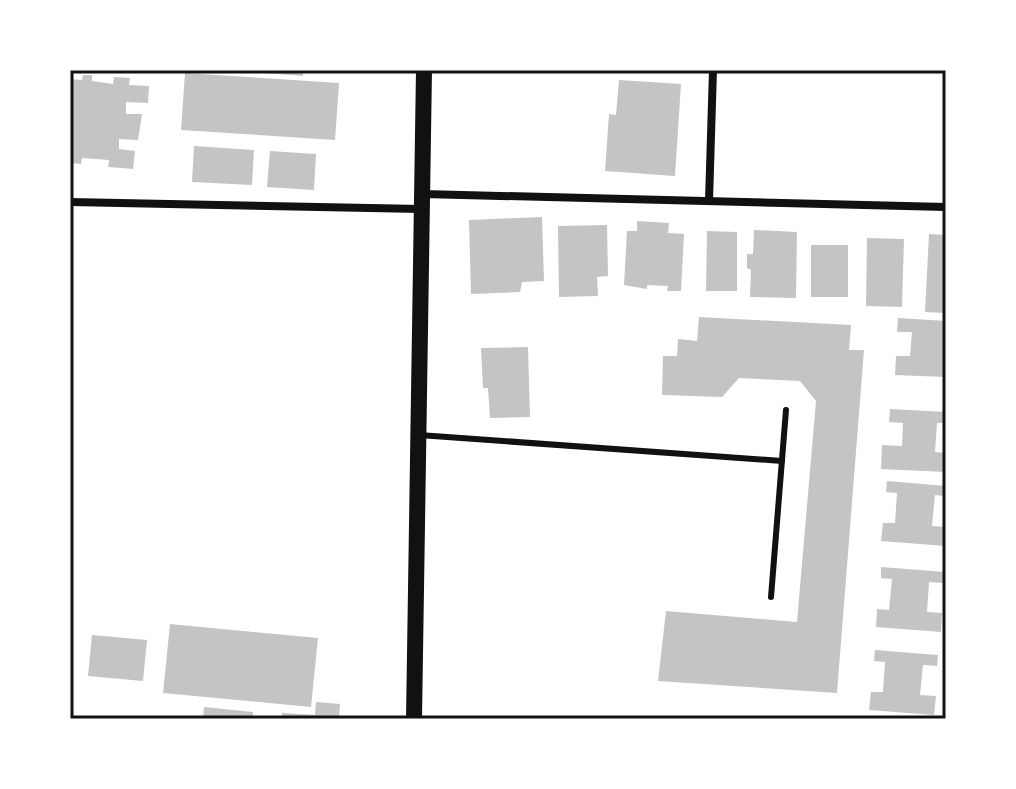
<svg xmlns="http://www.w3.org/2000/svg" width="1016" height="789" font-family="Roboto,sans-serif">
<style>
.building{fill:#c4c4c4}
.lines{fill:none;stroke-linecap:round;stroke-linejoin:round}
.service{stroke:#111;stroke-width:6}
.minor{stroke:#111;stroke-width:8}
.secondary{stroke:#111;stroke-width:16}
.neatline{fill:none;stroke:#111;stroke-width:3}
</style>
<rect width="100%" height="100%" fill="#fff"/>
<g class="building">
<polygon points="251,70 303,70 303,76 251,72"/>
<polygon points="185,73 339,83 335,140 181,130"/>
<polygon points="83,75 92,75 92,81 113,84 114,77 130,78 129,85 149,86 148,103 126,102 126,114 142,114 138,140 119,139 119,149 135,151 133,169 108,167 109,160 82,158 81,164 70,163 70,79 82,80"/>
<polygon points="619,80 681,84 675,176 605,171 609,114 616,115"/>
<polygon points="194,146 254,150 252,185 192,182"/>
<polygon points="270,151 316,154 314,190 267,187"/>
<polygon points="542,217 544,281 522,282 520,292 471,294 469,220"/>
<polygon points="637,221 669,223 668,233 684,234 681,291 667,291 668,286 647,285 647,289 624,285 627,231 637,231"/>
<polygon points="607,225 608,276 597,277 598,296 559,297 558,226"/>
<polygon points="754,230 797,232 796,298 750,297 751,270 747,268 747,254 753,254"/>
<polygon points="707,231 737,232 737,291 706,291"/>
<polygon points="929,234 946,235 946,313 925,312"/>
<polygon points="867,238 904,239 902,307 866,306"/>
<rect x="811" y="245" width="37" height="52"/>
<polygon points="699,317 851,325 849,350 864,350 837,693 658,681 666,611 797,622 816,401 800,381 739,378 722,397 662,395 663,356 677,356 678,339 697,341"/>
<polygon points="898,318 946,321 946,377 895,375 896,356 910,356 912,332 897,332"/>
<polygon points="528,347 530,417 490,418 488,388 483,388 481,348"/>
<polygon points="890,409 946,412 946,423 937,423 935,452 946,453 946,472 881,469 882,445 902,446 903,423 889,422"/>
<polygon points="887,481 946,486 946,496 935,495 932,526 946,527 946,546 881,541 883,523 895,523 897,493 886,492"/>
<polygon points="881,567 945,572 944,583 929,582 927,612 942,613 941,632 876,627 877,609 889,610 892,579 881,578"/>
<polygon points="170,624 318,638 311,707 163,693"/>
<polygon points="92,635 147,640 143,681 88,676"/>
<polygon points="875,650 938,655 937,666 923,665 920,695 936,696 934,715 869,710 871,692 883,692 885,662 874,661"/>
<polygon points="316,702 340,704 339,719 282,719 282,713 315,715"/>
<polygon points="204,707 253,712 253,719 203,719"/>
</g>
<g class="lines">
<g class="service">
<polyline points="419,435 782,461"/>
<polyline points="771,597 786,410"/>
</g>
<g class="minor">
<polyline points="423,194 946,207"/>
<polyline points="709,201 713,70"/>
<polyline points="70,202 421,209"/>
</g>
<polyline class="secondary" points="414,719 424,70"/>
</g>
<rect width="1016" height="789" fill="none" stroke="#ffffff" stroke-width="144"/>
<rect x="72" y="72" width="872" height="645" class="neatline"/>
</svg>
